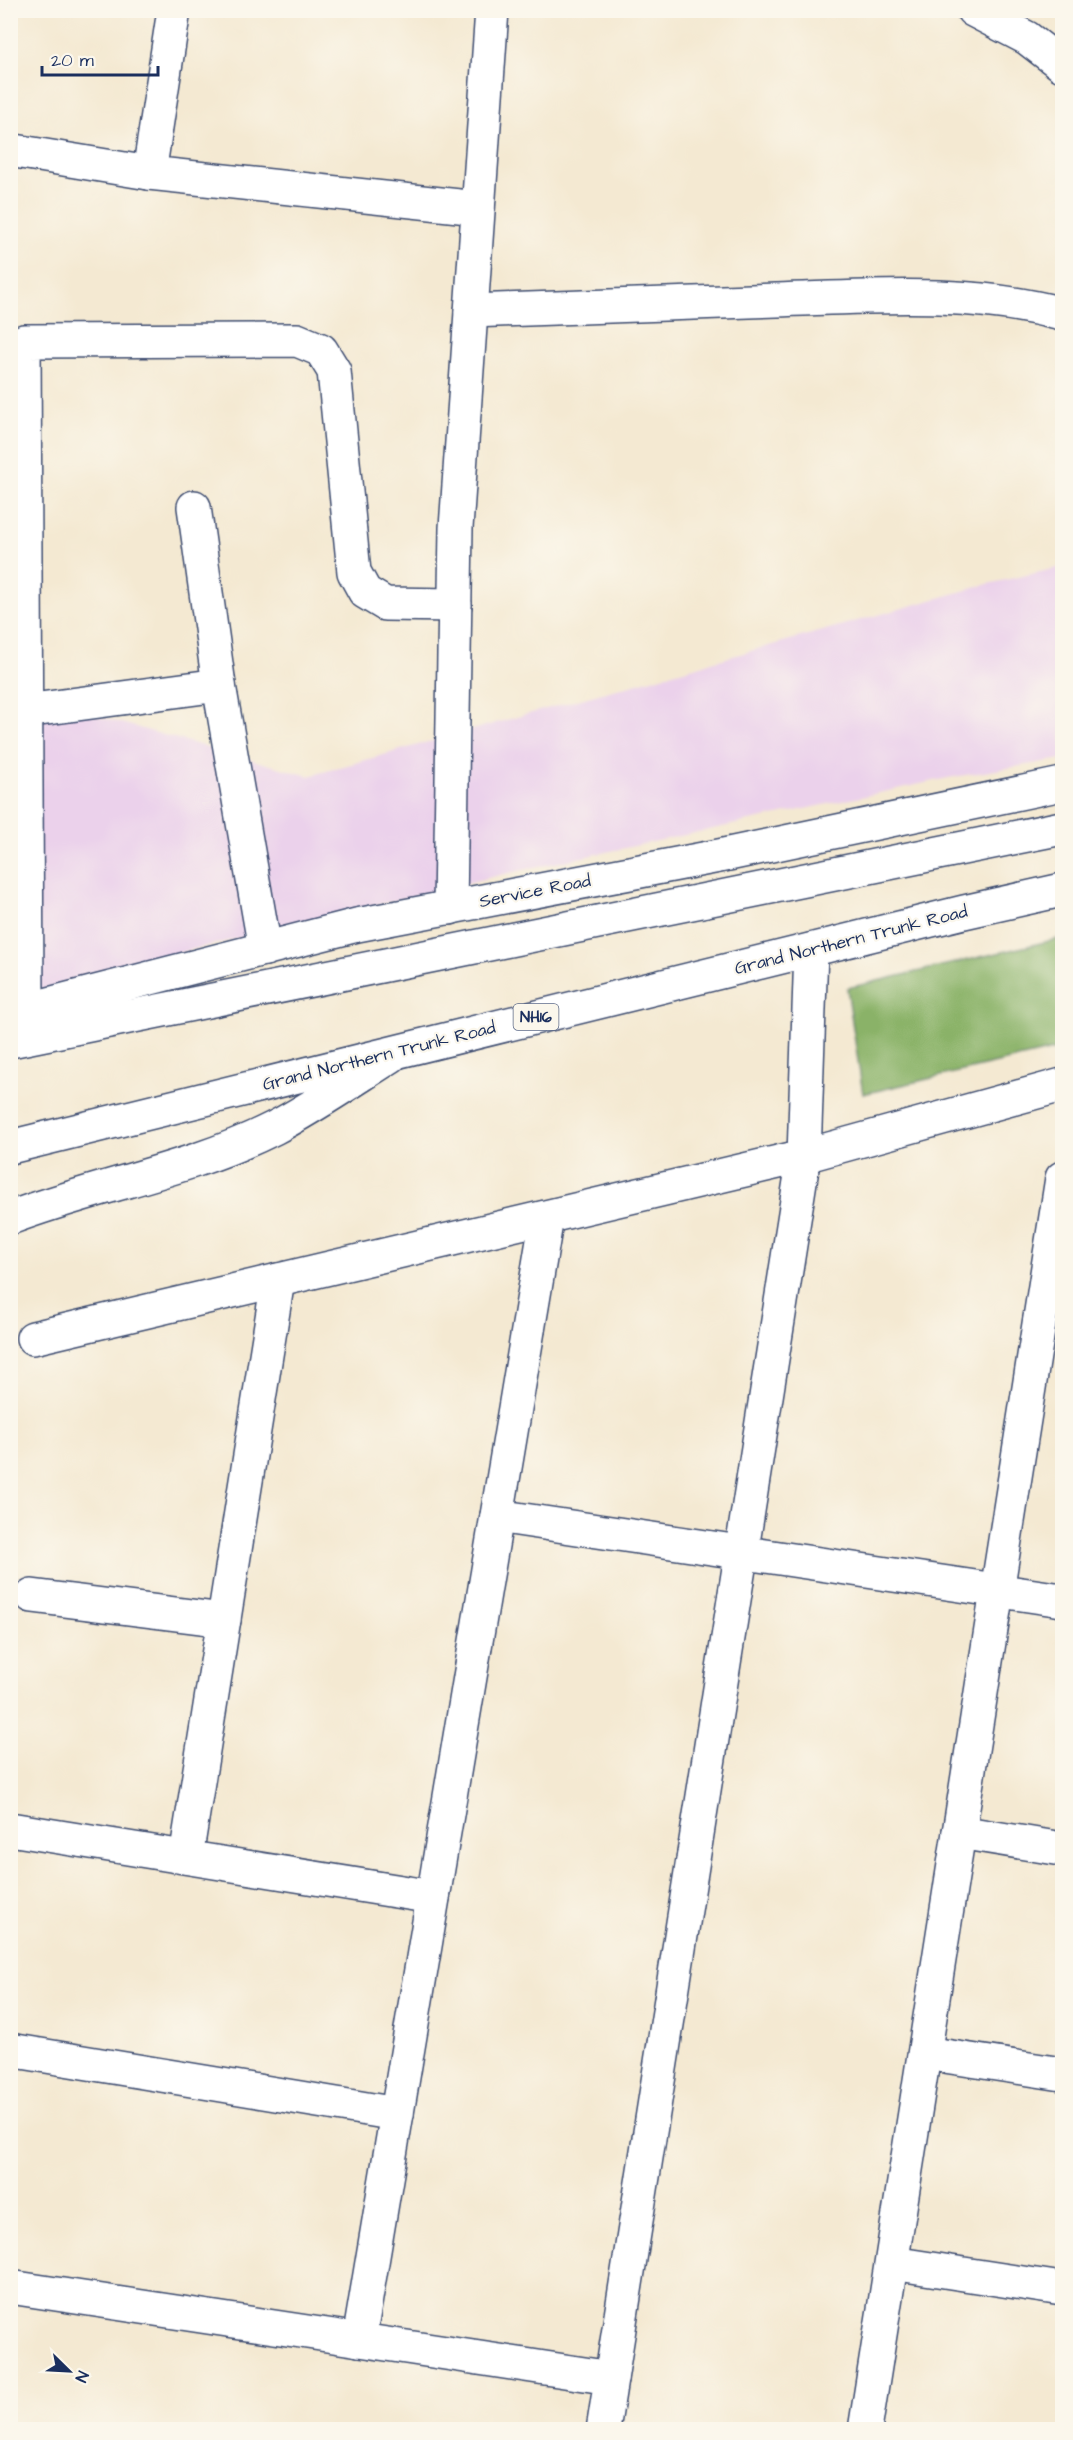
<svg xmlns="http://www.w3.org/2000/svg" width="1073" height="2440" font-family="'Architects Daughter',sans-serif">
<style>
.built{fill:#ebd1eb}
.forest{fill:#8ab268;stroke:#527063;stroke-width:1.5}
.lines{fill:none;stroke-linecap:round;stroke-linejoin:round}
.minor-casing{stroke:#3c4b6f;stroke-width:36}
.tertiary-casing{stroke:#3c4b6f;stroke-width:36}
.trunk-casing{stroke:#3c4b6f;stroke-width:36}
.minor{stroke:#fff;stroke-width:33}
.tertiary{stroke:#fff;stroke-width:33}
.trunk{stroke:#fff;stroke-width:33}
.labels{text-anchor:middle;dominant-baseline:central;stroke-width:4.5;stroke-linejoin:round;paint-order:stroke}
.shield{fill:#fbf7ec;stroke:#5e6b89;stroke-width:1.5}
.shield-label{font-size:16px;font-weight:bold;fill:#1b2f5e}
.street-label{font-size:18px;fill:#1b2f5e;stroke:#fbf7ec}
</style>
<rect width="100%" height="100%" fill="#fbf7ec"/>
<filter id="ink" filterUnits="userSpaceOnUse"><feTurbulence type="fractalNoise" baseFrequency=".0167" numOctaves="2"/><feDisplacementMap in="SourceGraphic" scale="12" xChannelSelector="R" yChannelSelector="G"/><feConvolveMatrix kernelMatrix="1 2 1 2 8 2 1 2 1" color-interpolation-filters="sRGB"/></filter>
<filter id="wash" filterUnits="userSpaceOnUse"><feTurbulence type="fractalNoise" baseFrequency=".008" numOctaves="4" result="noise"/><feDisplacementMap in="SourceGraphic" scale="24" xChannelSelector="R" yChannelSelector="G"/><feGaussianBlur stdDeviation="1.35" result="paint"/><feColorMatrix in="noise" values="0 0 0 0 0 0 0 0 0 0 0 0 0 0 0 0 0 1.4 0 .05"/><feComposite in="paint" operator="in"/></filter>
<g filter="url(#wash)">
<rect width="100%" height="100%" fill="#f4e9d2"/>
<polygon class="built" points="1062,567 1062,759 948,778 500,875 178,953 55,989 11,1005 11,692 309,776 988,584"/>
<polygon class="forest" points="1062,938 1062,1048 863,1094 847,988"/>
</g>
<g filter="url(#ink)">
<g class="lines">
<defs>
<g id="minor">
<polyline points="174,10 149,173 478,208"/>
<polyline points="973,10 1027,38 1062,65"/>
<polyline points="15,151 149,173"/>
<path d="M471,311C573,307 675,304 777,300C874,297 967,289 1062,314"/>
<polyline points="219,685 265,949"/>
<polyline points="25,711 219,685 194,507"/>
<polyline points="450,908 456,528 492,10"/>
<polyline points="27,1010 24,341 297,340 321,350 334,371 354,572 365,592 385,604 455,605"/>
<polyline points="33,1338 804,1156 1062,1085"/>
<polyline points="497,1516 1062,1600"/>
<polyline points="32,1596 224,1620"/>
<polyline points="10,1829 433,1897"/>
<polyline points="959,1832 1062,1849"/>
<polyline points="186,1857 278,1280"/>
<polyline points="10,2050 397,2114"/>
<polyline points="925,2053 1062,2074"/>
<polyline points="892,2263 1062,2289"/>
<polyline points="10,2287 611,2378"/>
<polyline points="359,2340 547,1217"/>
<polyline points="603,2430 804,1156 811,950"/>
<polyline points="865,2430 1062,1178"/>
</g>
<g id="tertiary">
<polyline points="10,1014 357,925 719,856 1062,784"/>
<path d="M10,1218C97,1185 191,1170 274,1128C314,1107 353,1080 391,1056"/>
</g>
<g id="trunk">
<polyline points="10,1041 1062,828"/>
<polyline points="10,1147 964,912 1062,890"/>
</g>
</defs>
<use href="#minor" class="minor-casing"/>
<use href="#tertiary" class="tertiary-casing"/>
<use href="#trunk" class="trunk-casing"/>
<use href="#minor" class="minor"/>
<use href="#tertiary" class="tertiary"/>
<use href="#trunk" class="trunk"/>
</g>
</g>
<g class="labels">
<rect class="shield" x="513.5" y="1004" width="45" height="26" rx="4.5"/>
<g class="shield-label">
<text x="536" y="1017">NH16</text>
</g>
<g class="street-label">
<text transform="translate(535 891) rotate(-11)">Service Road</text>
<text transform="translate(851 940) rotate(-14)">Grand Northern Trunk Road</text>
<text transform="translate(379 1056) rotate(-14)">Grand Northern Trunk Road</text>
</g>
</g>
<rect width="1073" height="2440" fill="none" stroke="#fbf7ec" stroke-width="36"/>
<g transform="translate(69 2371) rotate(114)" stroke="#fbf7ec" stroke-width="4.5" paint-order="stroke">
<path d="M0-4.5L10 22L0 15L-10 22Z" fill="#1b2f5e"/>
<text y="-9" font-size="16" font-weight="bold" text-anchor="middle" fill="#1b2f5e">N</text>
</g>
<path d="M42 66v9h116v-9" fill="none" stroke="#1b2f5e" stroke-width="3"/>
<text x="51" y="66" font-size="18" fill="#1b2f5e" stroke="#fbf7ec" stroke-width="4.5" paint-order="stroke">20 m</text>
</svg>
